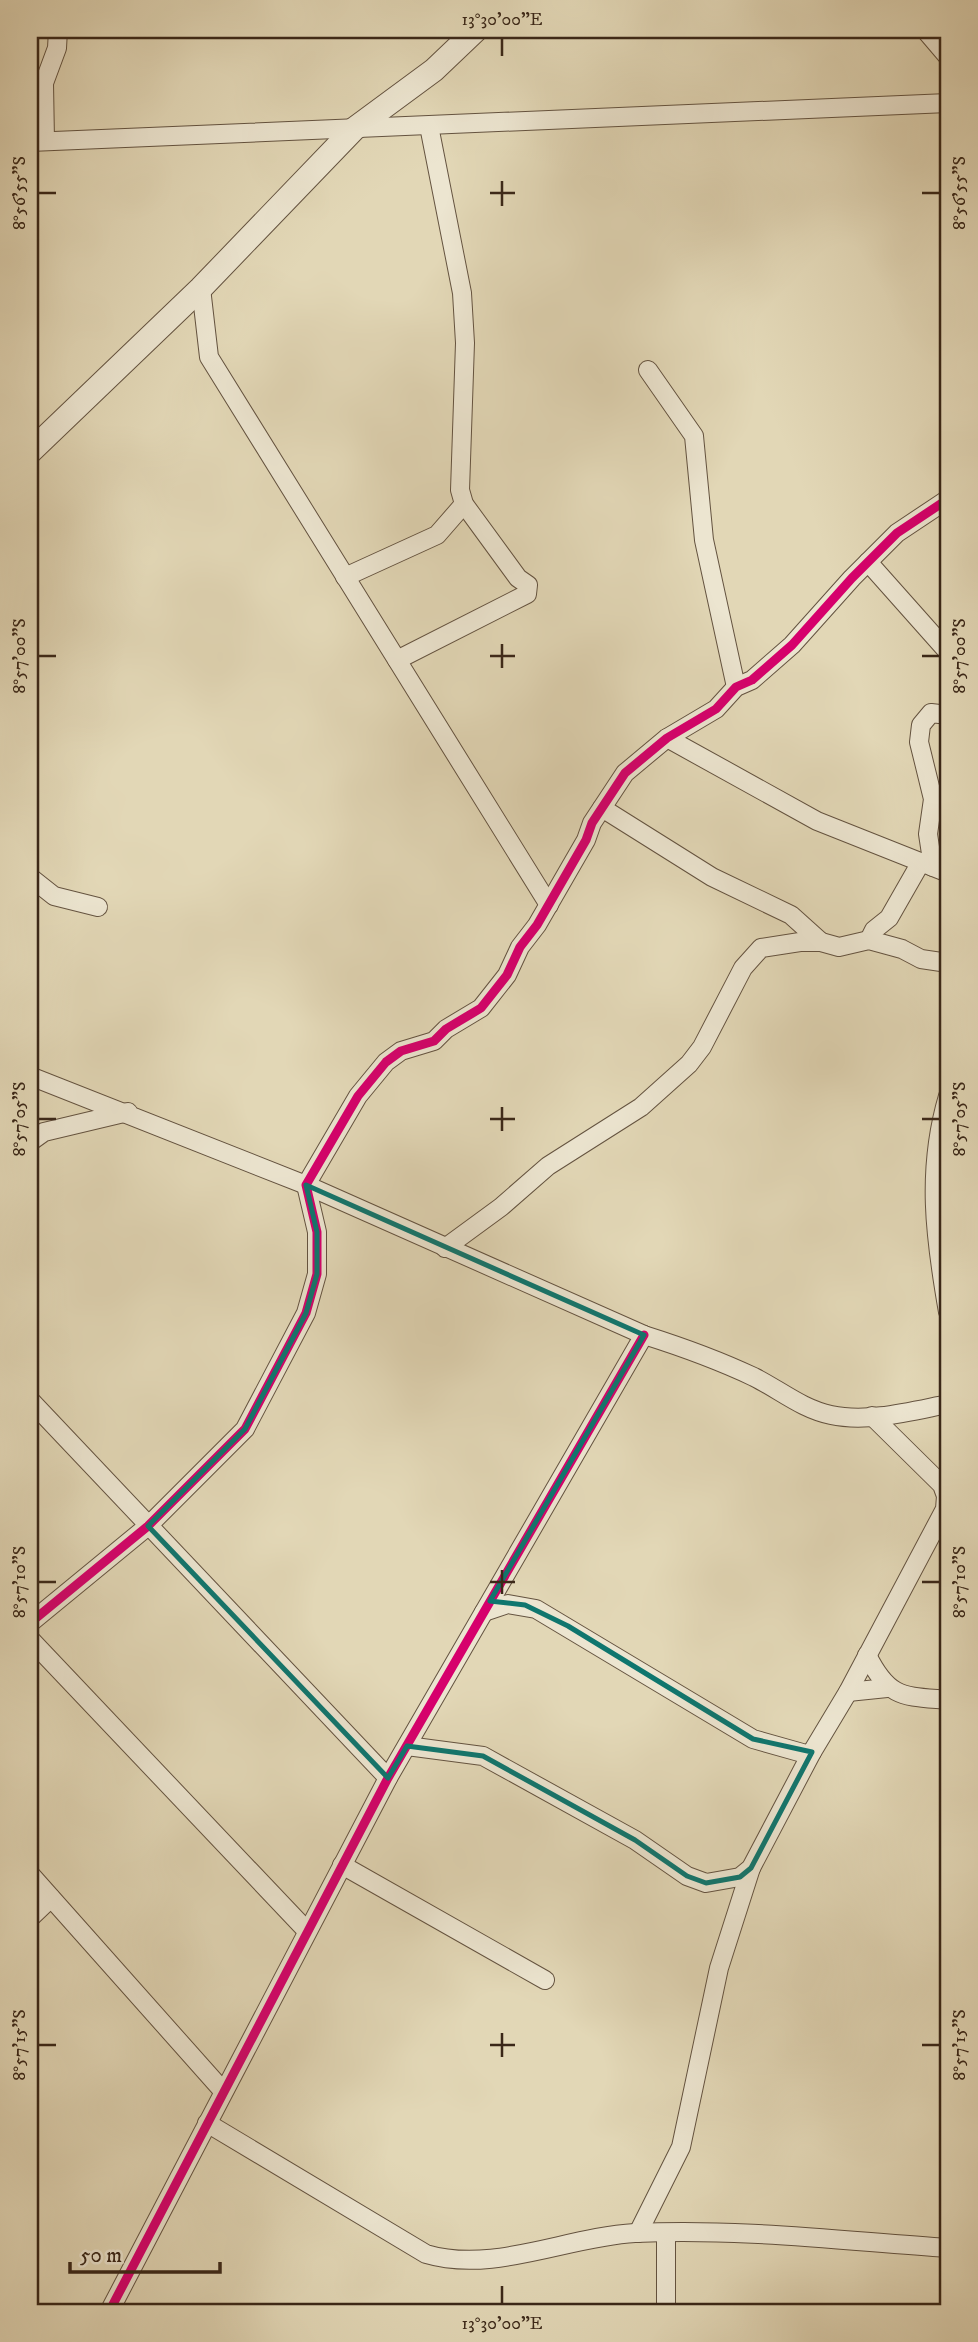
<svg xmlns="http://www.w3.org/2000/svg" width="978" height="2342" font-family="'IM FELL DW Pica',serif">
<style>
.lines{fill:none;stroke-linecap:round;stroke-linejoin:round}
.minor-casing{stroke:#645340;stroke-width:20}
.tertiary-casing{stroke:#645340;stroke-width:25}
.minor{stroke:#ece5d0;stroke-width:18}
.tertiary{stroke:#ece5d0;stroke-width:23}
.cycleway-casing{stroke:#ece5d0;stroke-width:13}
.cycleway{stroke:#d6006c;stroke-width:9}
.marked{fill:none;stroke:#0f766e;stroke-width:5;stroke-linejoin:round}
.ticks{fill:none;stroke:#3a2718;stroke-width:2.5}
.neatline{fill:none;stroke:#3a2718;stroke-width:2.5}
.ticks-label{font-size:18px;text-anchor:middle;fill:#3a2718}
</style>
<rect width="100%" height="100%" fill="#e2d7b6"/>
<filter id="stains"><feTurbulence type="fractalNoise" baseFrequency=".00286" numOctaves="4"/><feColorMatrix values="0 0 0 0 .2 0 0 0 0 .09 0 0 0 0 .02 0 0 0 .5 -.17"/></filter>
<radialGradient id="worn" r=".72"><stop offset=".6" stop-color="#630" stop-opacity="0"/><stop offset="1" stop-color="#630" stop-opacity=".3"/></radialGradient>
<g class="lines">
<defs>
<g id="minor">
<polyline points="925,30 948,57"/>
<polyline points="45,141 44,83 57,48 58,30"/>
<polyline points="30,142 948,103"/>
<polyline points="201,288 209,357 549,905"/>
<polyline points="648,370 694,436 704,540 736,687"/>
<polyline points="868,562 948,652"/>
<polyline points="345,577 437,535 464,504"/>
<polyline points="397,660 527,594 528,585 518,578 464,504 460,490 465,343 462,293 429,126"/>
<polyline points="667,738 817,821 948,873"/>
<polyline points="602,808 712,877 791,915 821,942"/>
<polyline points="933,867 928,834 933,799 919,742 921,725 931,713 948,715"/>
<polyline points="30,877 54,896 98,907"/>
<polyline points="869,940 874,930 889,918 921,862"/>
<path d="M30,1076L306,1185L644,1335C682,1347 718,1360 754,1377C780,1390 802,1409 831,1415C868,1423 912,1411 948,1404"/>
<path d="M948,1096C926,1170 935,1238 948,1312"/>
<polyline points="30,1142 44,1132 128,1112"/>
<polyline points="445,1248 501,1207 548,1166 641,1107 689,1064 702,1047 743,968 761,948 800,942 821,942 839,947 869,940 902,949 921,959 948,963"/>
<polyline points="30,1400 388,1778"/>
<polyline points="484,1612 508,1604 536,1609 753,1739 806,1754 812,1752 848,1692 945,1509 946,1496 942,1485 872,1416"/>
<polyline points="30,1623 148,1526 245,1429 306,1313 317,1274 317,1232 306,1185 358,1096 386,1062 401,1051 434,1041 446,1029 481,1008 507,975 520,947 537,925 586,840 592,823 625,773 667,738 716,709 736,687 752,680 792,645 852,578 897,533 948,499"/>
<polyline points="30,1639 307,1931"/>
<path d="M867,1655C889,1699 903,1696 948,1700"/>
<polyline points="848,1692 887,1688"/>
<polyline points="407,1746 483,1756 635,1840 687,1876 706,1883 740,1877 751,1868 812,1752"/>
<polyline points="342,1865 545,1980"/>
<polyline points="30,1874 223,2091"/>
<polyline points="30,1918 51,1898"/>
<path d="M207,2123L426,2254C493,2274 566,2237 635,2233C739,2228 844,2241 948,2248"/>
<polyline points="638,2233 681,2147 719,1968 751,1868"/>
<polyline points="109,2312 388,1778 644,1335"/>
<polyline points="666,2312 666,2233"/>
</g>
<polyline id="tertiary" points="30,452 201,288 354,129 434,70 476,30"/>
</defs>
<use href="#minor" class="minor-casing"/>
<use href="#tertiary" class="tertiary-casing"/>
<use href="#minor" class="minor"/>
<use href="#tertiary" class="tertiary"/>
<defs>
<g id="cycleway">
<polyline points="30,1623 148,1526 245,1429 306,1313 317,1274 317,1232 306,1185 358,1096 386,1062 401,1051 434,1041 446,1029 481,1008 507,975 520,947 537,925 586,840 592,823 625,773 667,738 716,709 736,687 752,680 792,645 852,578 897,533 948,499"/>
<polyline points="109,2312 388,1778 644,1335"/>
</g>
</defs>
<use href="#cycleway" class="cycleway-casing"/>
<use href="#cycleway" class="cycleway"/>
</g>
<path class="marked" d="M306,1185L644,1335L490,1601L525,1605L568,1626L753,1739L812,1752L751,1868L740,1877L706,1883L687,1876L635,1840L483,1756L407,1746L388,1778L148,1526L245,1429L306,1313L317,1274V1232Z"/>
<path class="ticks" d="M502,38V56M502,181V206M38,193H56M490,193H515M922,193H940M502,644V668M38,656H56M490,656H515M922,656H940M502,1107V1131M38,1119H56M490,1119H515M922,1119H940M502,1570V1594M38,1582H56M490,1582H515M922,1582H940M502,2033V2057M38,2045H56M490,2045H515M922,2045H940M502,2286V2304"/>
<rect width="978" height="2342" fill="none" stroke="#e2d7b6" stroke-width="77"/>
<path d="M70 2262v10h150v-10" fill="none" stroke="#3a2718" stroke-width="3.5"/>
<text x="80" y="2262" font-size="21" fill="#3a2718" stroke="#ece5d0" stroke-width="5" paint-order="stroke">50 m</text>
<rect x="38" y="38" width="902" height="2266" class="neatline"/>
<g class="ticks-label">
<text x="502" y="25">13°30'00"E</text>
<text transform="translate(19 193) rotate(-90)" y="6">8°56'55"S</text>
<text transform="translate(959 193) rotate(-90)" y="6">8°56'55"S</text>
<text transform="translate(19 656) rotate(-90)" y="6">8°57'00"S</text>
<text transform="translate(959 656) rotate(-90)" y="6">8°57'00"S</text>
<text transform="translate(19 1119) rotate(-90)" y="6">8°57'05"S</text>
<text transform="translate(959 1119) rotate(-90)" y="6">8°57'05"S</text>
<text transform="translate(19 1582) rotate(-90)" y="6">8°57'10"S</text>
<text transform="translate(959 1582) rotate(-90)" y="6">8°57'10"S</text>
<text transform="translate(19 2045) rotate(-90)" y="6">8°57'15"S</text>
<text transform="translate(959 2045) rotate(-90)" y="6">8°57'15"S</text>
<text x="502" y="2329">13°30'00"E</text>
</g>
<rect width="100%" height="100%" filter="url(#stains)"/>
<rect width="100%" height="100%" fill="url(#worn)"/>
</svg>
